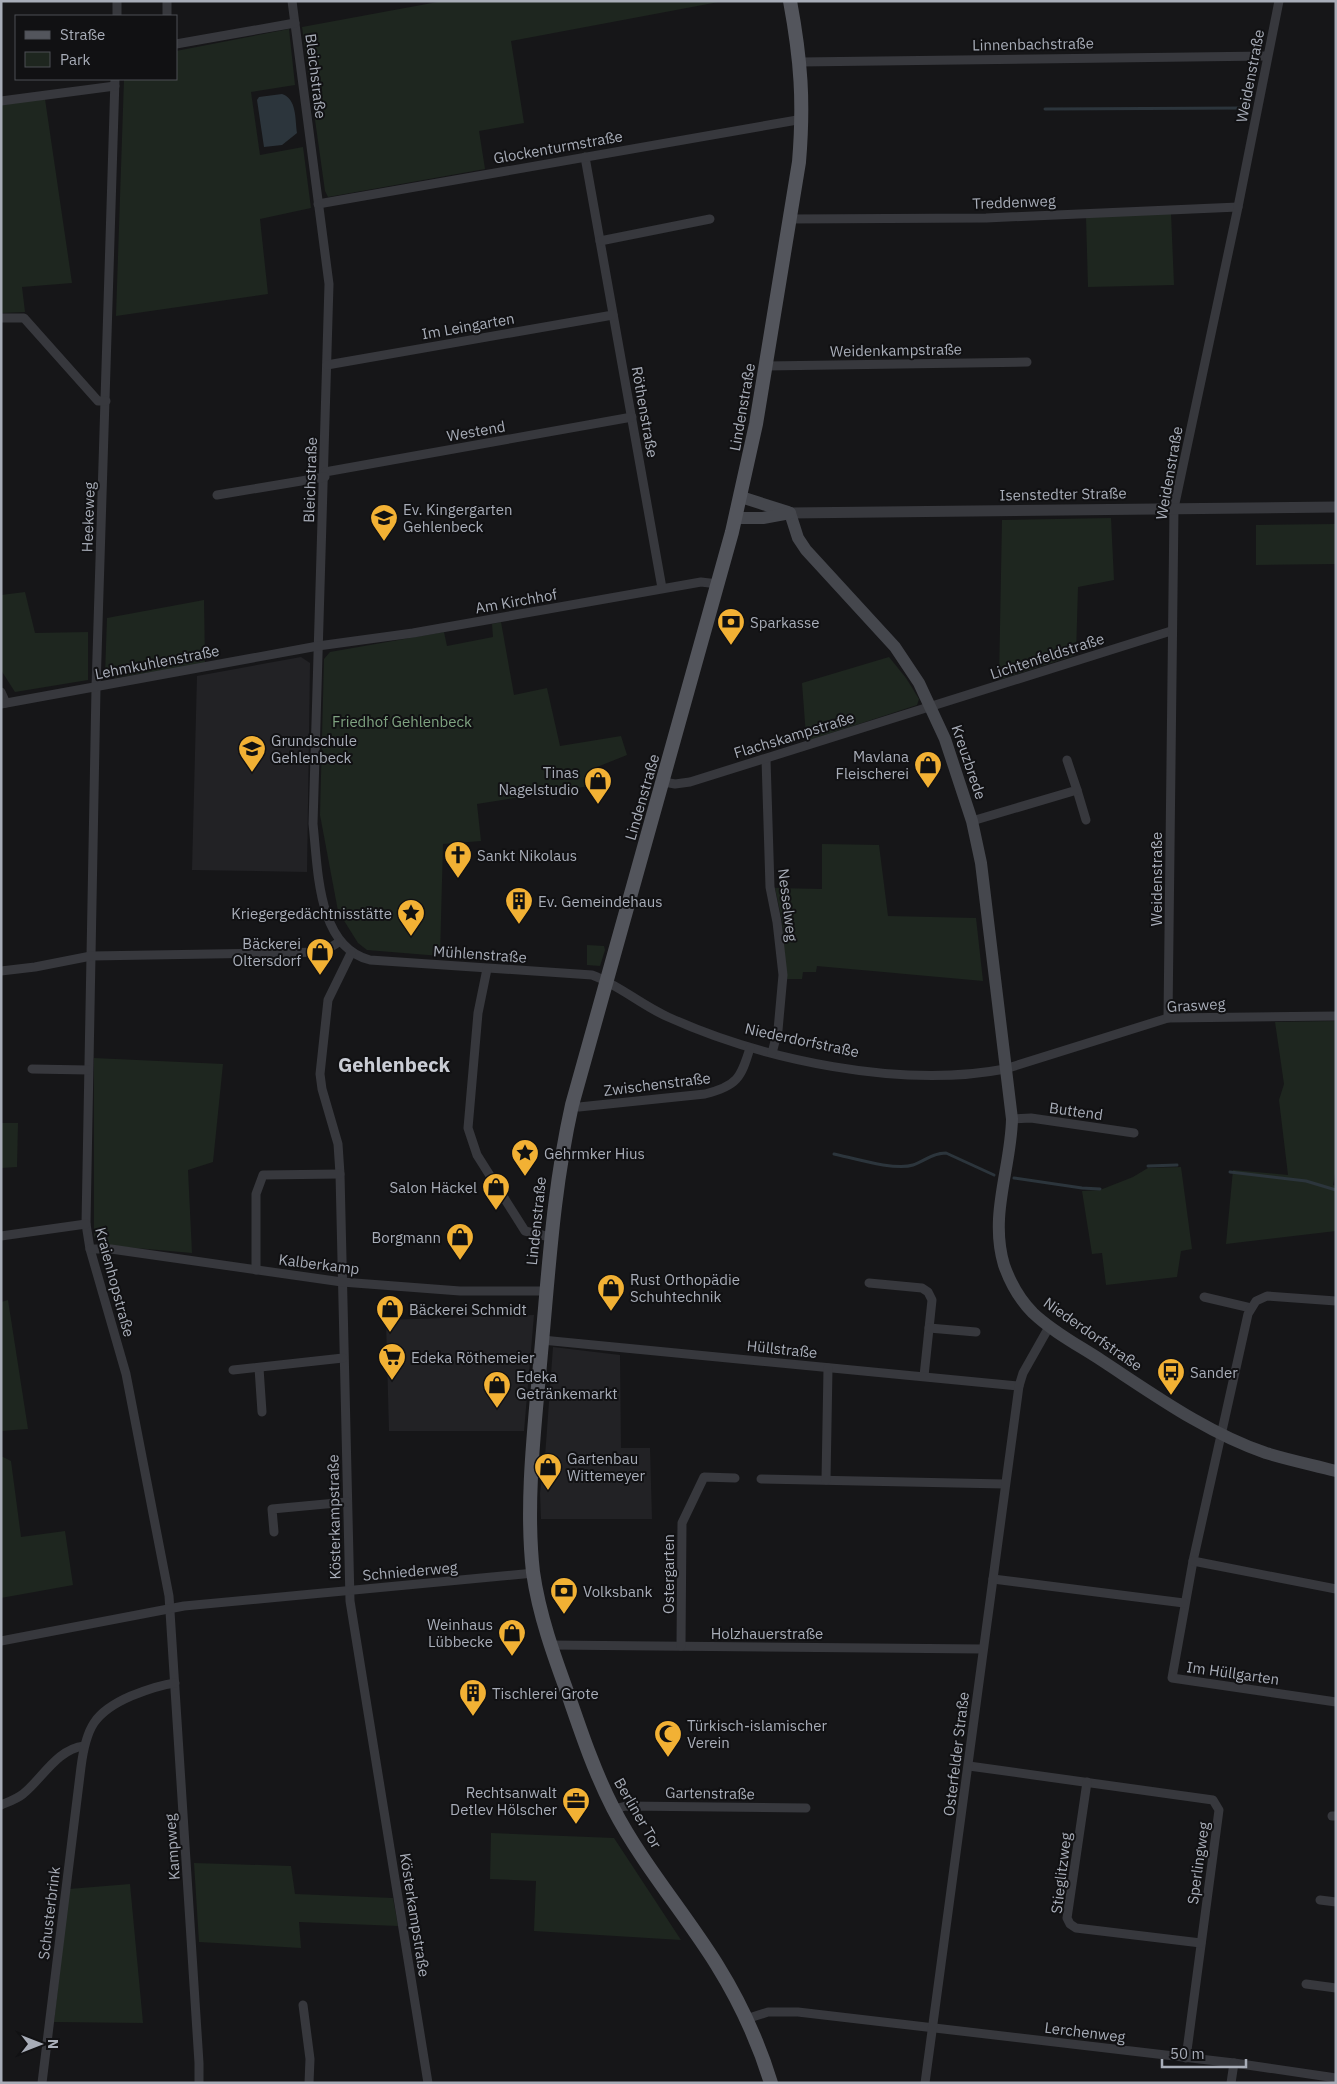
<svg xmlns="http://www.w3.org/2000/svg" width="1337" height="2084" font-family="'IBM Plex Sans',sans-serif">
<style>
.built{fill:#222225}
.green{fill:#1e261f}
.water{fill:#2c353c}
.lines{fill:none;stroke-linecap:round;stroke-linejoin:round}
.stream{stroke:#2c353c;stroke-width:3}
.minor{stroke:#37383d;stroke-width:9}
.tertiary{stroke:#37383d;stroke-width:11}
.secondary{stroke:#45474d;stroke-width:12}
.primary{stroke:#53555c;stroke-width:14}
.labels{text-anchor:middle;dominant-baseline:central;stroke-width:4;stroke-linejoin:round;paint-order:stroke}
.street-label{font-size:15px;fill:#a8adb8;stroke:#111113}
.poi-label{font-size:15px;fill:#a8adb8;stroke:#111113;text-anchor:start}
.park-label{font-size:15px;fill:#7fa381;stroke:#111113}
.district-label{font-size:20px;font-weight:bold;fill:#c9ccd4;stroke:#111113}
</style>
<rect width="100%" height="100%" fill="#161618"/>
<g class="built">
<polygon points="301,657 310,663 307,872 192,870 197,676"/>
<polygon points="534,1315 524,1431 389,1431 386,1320"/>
<polygon points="553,1347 620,1355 621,1448 650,1448 652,1519 541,1519 540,1493 545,1457"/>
</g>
<g class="green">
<polygon points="443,1 724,1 511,41 524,123 479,131 485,169 328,197 325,191 302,27"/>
<polygon points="289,29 295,85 251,92 260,155 303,147 311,208 260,219 268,294 116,316 124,79 176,79 176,51"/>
<polygon points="45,99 72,283 22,287 25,312 1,313 1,105"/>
<polygon points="1171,213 1174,285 1088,287 1086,217"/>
<polygon points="1111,518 1114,580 1078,587 1076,655 999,680 1002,520"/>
<polygon points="1336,524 1336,564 1256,565 1256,525"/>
<polygon points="25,592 35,633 88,632 88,680 15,692 1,670 1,595"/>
<polygon points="204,600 205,664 114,678 105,675 107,618"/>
<polygon points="501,622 514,695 547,688 560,746 621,736 627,755 597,767 596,785 477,804 481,841 443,844 440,956 367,950 358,943 338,911 320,815 324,659 330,652 444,632 447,646 493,637 492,624"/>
<polygon points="889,657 906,678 919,699 917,705 810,740 806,736 802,683"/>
<polygon points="822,844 879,845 888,916 976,918 983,981 817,966 816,972 803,972 802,979 786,979 782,921 775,888 822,889"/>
<polygon points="587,945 604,946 605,950 600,966 587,965"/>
<polygon points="1336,1021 1336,1169 1333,1185 1336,1186 1336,1231 1226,1244 1233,1170 1288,1175 1279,1100 1284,1084 1275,1022"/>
<polygon points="94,1058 223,1064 213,1162 188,1170 192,1253 102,1245 94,1236"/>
<polygon points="1,1123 18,1123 17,1167 1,1168"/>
<polygon points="1181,1167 1192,1249 1181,1251 1177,1277 1106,1285 1102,1253 1092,1254 1082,1191 1100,1190 1133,1177 1148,1168"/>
<polygon points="8,1300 28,1429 1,1431 1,1302"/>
<polygon points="1,1456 11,1461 21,1537 65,1531 73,1585 1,1598"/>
<polygon points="491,1833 614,1838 681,1940 534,1931 536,1881 490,1879"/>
<polygon points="194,1863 291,1866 295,1894 393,1898 398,1926 299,1922 301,1948 199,1942"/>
<polygon points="130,1884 143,2023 54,2022 69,1889"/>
</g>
<path class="water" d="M282,94C297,99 295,119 297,133L282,145L264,147L257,100L259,97Z"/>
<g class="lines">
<g class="stream">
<polyline points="1045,109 1246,108"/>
<path d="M834,1154C853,1158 895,1171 913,1165C925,1161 932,1153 946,1153L994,1175"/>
<polyline points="1148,1166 1177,1165"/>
<polyline points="1230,1172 1306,1181 1336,1190"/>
<polyline points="1014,1178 1082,1188 1100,1189"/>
</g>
<g class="minor">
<polyline points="167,1 167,16"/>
<path d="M292,1L329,284L313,824C318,868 317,947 370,960L592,975C619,985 641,1005 668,1017C763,1060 901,1089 1005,1069L1168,1018L1336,1016"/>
<polyline points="117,16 117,1"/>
<polyline points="176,44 295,23"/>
<polyline points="800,62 1267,56"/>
<polyline points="115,79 96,688 86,1224 90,1249 126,1374 169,1596 199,2063 199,2083"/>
<polyline points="1,101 115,86"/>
<polyline points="585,157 662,588"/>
<polyline points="318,204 803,119"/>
<polyline points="790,219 986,218 1238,207"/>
<polyline points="600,241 710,219"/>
<polyline points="1,318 24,318 98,401 106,401"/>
<polyline points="327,365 613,315"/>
<polyline points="766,366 1027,362"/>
<polyline points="325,472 632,417"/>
<polyline points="217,495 325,477"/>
<polyline points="1,692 6,703"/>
<polyline points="1,704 318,646 413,633 701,582 718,584"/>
<polyline points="766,759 770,887 777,922 783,975 778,1030 772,1053"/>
<polyline points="664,782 675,784 690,782 1171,631"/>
<polyline points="1077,790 1086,820"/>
<polyline points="972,821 1077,790 1067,760"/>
<polyline points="351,953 328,1000 320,1074 322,1089 338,1144 340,1174 350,1601 428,2083"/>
<polyline points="487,969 478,1013 468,1128 477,1155 525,1231 550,1237"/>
<polyline points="1,971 35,967 91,956 323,952 339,942"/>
<polyline points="1168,1018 1174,508 1238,207 1279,1"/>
<polyline points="32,1069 88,1070"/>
<path d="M572,1105L579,1107L705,1094C737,1086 741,1078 750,1048"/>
<polyline points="1012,1119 1031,1118 1134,1133"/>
<polyline points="1,1236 86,1224"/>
<polyline points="90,1249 111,1249 342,1282 460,1291 546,1291"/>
<polyline points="256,1270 256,1194 263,1175 340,1174"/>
<polyline points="869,1283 922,1288 928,1292 932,1300 924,1376"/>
<polyline points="1204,1297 1251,1308"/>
<polyline points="1336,1301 1267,1296 1256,1301 1248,1314 1193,1561 1172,1678 1336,1702"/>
<polyline points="929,1328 976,1332"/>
<polyline points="542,1340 1019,1386"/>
<polyline points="259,1368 262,1412"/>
<polyline points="233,1370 343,1358"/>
<polyline points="761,1479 1005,1484"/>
<polyline points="826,1480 828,1368"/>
<polyline points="274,1532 272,1509 347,1502"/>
<polyline points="1193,1561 1336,1589"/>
<polyline points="993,1579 1184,1603"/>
<polyline points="1,1641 184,1606 534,1573"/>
<polyline points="550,1645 983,1649"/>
<polyline points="681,1646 682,1523 704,1477 735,1478"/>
<polyline points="969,1766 1213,1800 1219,1810 1186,2058"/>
<polyline points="1087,1782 1067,1918 1070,1924 1076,1928 1201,1943"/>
<path d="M1,1805C8,1802 17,1799 23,1794C42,1779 57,1749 84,1746"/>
<polyline points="614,1809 626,1806 806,1808"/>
<polyline points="1332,1816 1336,1816"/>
<polyline points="1320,1900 1336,1902"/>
<polyline points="1306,1984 1336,1988"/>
<polyline points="303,2005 310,2059 309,2083"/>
<polyline points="746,2019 768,2012 798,2012 1234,2063 1336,2078"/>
<path d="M42,2083L81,1767C86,1728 94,1712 131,1696C146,1690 159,1685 175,1683"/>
<polyline points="925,2083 1019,1386 1023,1373 1049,1327"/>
<polyline points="1231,2083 1234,2063"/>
</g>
<polyline class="tertiary" points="790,513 1336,507"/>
<g class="secondary">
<polyline points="741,497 788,512"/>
<path d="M790,513L798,538L806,550L895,647L919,683L945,739L972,821L981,863L1012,1119C1011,1168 989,1215 1004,1265C1010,1282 1020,1300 1033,1313C1053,1332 1078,1345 1101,1360C1153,1394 1207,1433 1266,1453C1289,1460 1313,1465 1336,1471"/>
<polyline points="736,518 763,518 790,513"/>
</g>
<path class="primary" d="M771,2083C758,2041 740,2002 717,1965C684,1912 642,1864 613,1808C595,1773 582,1735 569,1697C554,1656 539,1615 533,1572C525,1502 535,1423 541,1353C549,1268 553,1190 572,1105L732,532L756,424L799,162C804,102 801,60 790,1"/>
</g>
<defs>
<symbol id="school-pin" viewBox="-11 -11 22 30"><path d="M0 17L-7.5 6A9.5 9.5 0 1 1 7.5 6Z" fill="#f2b134" stroke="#111113"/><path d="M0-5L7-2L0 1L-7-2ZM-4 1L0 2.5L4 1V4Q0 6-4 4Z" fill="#111"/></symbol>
<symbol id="bank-pin" viewBox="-11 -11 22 30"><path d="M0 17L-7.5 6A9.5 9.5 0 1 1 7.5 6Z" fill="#f2b134" stroke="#111113"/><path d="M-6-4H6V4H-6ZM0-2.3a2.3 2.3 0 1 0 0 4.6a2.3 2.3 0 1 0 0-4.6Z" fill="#111"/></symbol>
<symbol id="shop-pin" viewBox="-11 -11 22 30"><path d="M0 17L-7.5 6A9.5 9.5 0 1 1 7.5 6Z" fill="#f2b134" stroke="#111113"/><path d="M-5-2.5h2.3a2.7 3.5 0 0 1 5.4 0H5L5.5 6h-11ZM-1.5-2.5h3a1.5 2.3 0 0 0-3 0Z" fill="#111"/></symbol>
<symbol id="church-pin" viewBox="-11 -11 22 30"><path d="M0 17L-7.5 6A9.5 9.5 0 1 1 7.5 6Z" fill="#f2b134" stroke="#111113"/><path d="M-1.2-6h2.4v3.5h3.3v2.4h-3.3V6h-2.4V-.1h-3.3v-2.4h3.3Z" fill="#111"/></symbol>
<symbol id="building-pin" viewBox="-11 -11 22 30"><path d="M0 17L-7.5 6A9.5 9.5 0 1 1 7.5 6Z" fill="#f2b134" stroke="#111113"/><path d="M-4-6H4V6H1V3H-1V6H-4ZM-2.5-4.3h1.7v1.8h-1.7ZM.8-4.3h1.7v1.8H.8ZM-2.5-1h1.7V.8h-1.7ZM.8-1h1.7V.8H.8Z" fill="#111"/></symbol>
<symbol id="sight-pin" viewBox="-11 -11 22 30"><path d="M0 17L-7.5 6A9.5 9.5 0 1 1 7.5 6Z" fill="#f2b134" stroke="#111113"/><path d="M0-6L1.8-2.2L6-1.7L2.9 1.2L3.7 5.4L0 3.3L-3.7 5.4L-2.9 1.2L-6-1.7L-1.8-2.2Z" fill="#111"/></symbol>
<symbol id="supermarket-pin" viewBox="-11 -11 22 30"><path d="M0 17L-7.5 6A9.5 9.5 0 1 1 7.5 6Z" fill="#f2b134" stroke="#111113"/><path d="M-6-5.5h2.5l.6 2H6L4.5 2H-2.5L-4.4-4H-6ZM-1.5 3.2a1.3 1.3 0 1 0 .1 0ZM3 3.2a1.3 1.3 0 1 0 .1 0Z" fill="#111"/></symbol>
<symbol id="bus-pin" viewBox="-11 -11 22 30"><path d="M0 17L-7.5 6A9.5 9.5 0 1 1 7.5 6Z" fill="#f2b134" stroke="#111113"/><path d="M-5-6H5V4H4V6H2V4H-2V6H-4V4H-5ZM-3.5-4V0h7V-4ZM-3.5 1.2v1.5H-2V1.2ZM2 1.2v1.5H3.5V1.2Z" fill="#111"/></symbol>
<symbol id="mosque-pin" viewBox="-11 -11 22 30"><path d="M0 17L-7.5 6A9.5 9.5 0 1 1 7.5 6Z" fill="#f2b134" stroke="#111113"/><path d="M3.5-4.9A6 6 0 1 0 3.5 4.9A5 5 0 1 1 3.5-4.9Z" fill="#111"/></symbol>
<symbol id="office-pin" viewBox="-11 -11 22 30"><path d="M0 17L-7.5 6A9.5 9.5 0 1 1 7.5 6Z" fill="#f2b134" stroke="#111113"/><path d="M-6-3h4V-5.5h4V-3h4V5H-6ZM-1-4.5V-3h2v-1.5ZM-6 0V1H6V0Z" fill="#111"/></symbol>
</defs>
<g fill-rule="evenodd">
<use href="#school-pin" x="368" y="502" width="32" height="43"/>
<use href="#bank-pin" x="715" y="606" width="32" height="43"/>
<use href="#school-pin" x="236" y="733" width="32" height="43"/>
<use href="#shop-pin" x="912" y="749" width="32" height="43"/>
<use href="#shop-pin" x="582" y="765" width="32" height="43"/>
<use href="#church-pin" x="442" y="839" width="32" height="43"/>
<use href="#building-pin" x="503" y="885" width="32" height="43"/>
<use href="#sight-pin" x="395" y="897" width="32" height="43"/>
<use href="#shop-pin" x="304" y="936" width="32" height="43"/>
<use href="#sight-pin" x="509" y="1137" width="32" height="43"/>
<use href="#shop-pin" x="480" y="1171" width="32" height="43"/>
<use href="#shop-pin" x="444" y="1221" width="32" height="43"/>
<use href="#shop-pin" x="595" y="1272" width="32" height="43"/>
<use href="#shop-pin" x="374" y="1293" width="32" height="43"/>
<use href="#supermarket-pin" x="376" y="1341" width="32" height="43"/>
<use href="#bus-pin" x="1155" y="1356" width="32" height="43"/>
<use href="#shop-pin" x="481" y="1369" width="32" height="43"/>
<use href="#shop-pin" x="532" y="1451" width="32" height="43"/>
<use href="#bank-pin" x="548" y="1575" width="32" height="43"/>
<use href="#shop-pin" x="496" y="1617" width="32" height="43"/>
<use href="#building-pin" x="457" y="1677" width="32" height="43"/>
<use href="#mosque-pin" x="652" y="1718" width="32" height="43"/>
<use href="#office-pin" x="560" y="1785" width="32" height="43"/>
</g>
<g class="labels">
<g class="street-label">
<text transform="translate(1033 44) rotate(-1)">Linnenbachstraße</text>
<text transform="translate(316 76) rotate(83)">Bleichstraße</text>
<text transform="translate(1250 76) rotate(-79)">Weidenstraße</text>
<text transform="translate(558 147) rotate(-10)">Glockenturmstraße</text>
<text transform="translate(1014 202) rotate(-2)">Treddenweg</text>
<text transform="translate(468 326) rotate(-10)">Im Leingarten</text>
<text transform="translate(896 350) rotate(-1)">Weidenkampstraße</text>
<text transform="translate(742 407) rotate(-80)">Lindenstraße</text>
<text transform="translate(645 412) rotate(80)">Röthenstraße</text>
<text transform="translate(476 431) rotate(-10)">Westend</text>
<text transform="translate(1169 473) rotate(-80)">Weidenstraße</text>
<text transform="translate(310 480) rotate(-88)">Bleichstraße</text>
<text transform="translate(1063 494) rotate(-1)">Isenstedter Straße</text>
<text transform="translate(88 517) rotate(-88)">Heekeweg</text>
<text transform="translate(516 601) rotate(-10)">Am Kirchhof</text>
<text transform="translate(1047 656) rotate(-18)">Lichtenfeldstraße</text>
<text transform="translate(157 662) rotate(-11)">Lehmkuhlenstraße</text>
<text transform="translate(794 735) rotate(-17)">Flachskampstraße</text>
<text transform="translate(969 762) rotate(71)">Kreuzbrede</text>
<text transform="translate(642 797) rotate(-74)">Lindenstraße</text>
<text transform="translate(1156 879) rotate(-90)">Weidenstraße</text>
<text transform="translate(788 905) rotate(83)">Nesselweg</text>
<text transform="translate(480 954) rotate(4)">Mühlenstraße</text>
<text transform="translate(1196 1005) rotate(-3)">Grasweg</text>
<text transform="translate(802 1040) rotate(12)">Niederdorfstraße</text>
<text transform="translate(657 1084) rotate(-7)">Zwischenstraße</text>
<text transform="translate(1076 1111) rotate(8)">Buttend</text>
<text transform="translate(536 1221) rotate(-84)">Lindenstraße</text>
<text transform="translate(319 1264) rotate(7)">Kalberkamp</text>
<text transform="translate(115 1282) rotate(75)">Kraienhopstraße</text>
<text transform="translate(1093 1334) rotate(35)">Niederdorfstraße</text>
<text transform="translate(782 1349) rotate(6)">Hüllstraße</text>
<text transform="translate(334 1517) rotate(-91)">Kösterkampstraße</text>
<text transform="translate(410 1571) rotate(-5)">Schniederweg</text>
<text transform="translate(668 1574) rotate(-90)">Ostergarten</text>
<text x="767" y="1633">Holzhauerstraße</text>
<text transform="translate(1233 1673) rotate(8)">Im Hüllgarten</text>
<text transform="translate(956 1754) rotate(-83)">Osterfelder Straße</text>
<text transform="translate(710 1793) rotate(1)">Gartenstraße</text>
<text transform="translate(638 1813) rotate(60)">Berliner Tor</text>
<text transform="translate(172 1847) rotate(-94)">Kampweg</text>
<text transform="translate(1198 1863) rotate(-82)">Sperlingweg</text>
<text transform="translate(1061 1873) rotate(-83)">Stieglitzweg</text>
<text transform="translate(49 1913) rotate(-83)">Schusterbrink</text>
<text transform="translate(415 1915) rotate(81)">Kösterkampstraße</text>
<text transform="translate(1085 2032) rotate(7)">Lerchenweg</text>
</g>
<g class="poi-label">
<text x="403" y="509">Ev. Kingergarten<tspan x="403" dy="17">Gehlenbeck</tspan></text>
<text x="750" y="622">Sparkasse</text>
<text x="271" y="740">Grundschule<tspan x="271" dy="17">Gehlenbeck</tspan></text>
<text x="909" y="756" text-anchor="end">Mavlana<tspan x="909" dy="17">Fleischerei</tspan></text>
<text x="579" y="772" text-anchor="end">Tinas<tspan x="579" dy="17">Nagelstudio</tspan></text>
<text x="477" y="855">Sankt Nikolaus</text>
<text x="538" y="901">Ev. Gemeindehaus</text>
<text x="392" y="913" text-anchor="end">Kriegergedächtnisstätte</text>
<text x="301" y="943" text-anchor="end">Bäckerei<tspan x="301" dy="17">Oltersdorf</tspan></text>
<text x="544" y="1153">Gehrmker Hius</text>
<text x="477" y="1187" text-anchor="end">Salon Häckel</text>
<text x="441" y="1237" text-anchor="end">Borgmann</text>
<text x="630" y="1279">Rust Orthopädie<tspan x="630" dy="17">Schuhtechnik</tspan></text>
<text x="409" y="1309">Bäckerei Schmidt</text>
<text x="411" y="1357">Edeka Röthemeier</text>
<text x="1190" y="1372">Sander</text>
<text x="516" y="1376">Edeka<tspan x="516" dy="17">Getränkemarkt</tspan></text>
<text x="567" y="1458">Gartenbau<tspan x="567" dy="17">Wittemeyer</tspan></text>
<text x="583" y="1591">Volksbank</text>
<text x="493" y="1624" text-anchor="end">Weinhaus<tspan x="493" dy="17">Lübbecke</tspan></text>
<text x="492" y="1693">Tischlerei Grote</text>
<text x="687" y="1725">Türkisch-islamischer<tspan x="687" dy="17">Verein</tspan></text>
<text x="557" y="1792" text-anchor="end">Rechtsanwalt<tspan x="557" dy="17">Detlev Hölscher</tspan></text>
</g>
<g class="park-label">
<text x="402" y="721">Friedhof Gehlenbeck</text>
</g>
<g class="district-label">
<text x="394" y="1064">Gehlenbeck</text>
</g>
</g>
<rect width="1337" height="2084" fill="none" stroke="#a8adb8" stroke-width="5"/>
<rect x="15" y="15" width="162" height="65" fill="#111113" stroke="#4d4f55"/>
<rect x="25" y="31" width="25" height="8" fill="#53555c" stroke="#4d4f55"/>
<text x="60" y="40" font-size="15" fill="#a8adb8">Straße</text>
<rect x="25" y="52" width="25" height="15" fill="#1e261f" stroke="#4d4f55"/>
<text x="60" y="65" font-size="15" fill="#a8adb8">Park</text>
<g transform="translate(40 2044) rotate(90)" stroke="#111113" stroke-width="4" paint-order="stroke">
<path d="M0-4L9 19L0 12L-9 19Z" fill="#a8adb8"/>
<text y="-8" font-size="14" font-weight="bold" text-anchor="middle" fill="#a8adb8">N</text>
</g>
<path d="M1162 2059v8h84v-8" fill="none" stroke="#a8adb8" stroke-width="2.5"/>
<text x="1170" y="2059" font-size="15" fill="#a8adb8" stroke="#111113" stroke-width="4" paint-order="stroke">50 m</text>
</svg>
